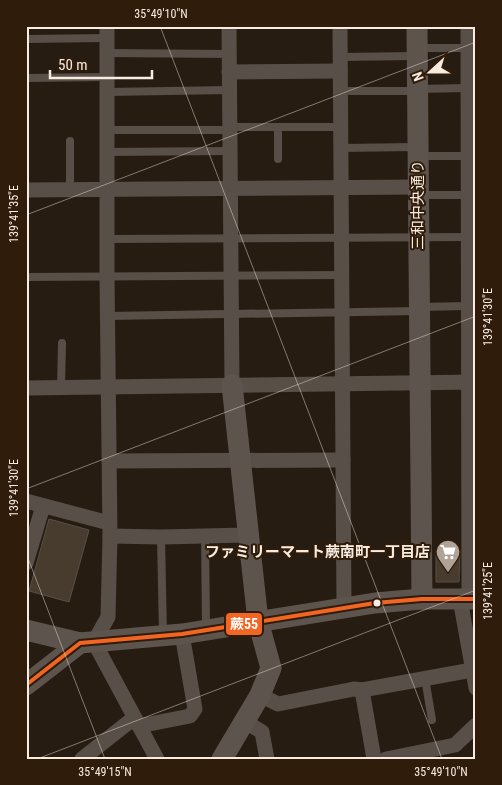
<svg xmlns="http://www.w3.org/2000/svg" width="502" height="785" font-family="'Roboto Condensed','Noto Sans JP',sans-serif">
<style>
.building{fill:#483c2f;stroke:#584f47}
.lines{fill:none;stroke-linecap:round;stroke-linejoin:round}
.lane{stroke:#574f48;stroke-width:8}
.street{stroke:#574f48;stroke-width:15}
.secondary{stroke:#5e544e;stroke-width:21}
.bus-1-casing{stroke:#2f1c0a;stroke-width:8}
.bus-1{stroke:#f26522;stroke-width:4}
.ticks{fill:none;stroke:#f8ebe0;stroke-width:1;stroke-opacity:0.45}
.bus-dot{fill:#f8ebe0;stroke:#2f1c0a;stroke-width:2}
.labels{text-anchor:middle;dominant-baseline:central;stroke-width:4;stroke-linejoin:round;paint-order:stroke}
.street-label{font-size:15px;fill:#f8ebe0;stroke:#2f1c0a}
.poi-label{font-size:15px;font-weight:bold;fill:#f8ebe0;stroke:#2f1c0a;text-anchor:end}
.line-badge{stroke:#2f1c0a;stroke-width:2}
.badge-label{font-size:14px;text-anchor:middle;font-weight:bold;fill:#fff}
.neatline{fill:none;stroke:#f8ebe0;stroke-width:2}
.ticks-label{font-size:12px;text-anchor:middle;fill:#f8ebe0}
</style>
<rect width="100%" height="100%" fill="#271c12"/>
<g class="building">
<polygon points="49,519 89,530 69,602 29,591"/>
<polygon points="436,550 460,550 459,582 436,582"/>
</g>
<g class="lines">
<g class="lane">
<polyline points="26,39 107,38"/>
<polyline points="417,48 468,48"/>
<polyline points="107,53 229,54"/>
<polyline points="340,57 415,56"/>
<polyline points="26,78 107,77"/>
<polyline points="419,89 467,88"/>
<polyline points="340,91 416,91"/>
<polyline points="107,92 229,90"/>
<polyline points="229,127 340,127"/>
<polyline points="107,130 229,130"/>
<polyline points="70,141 70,190"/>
<polyline points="340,148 416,147"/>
<polyline points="107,152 230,151"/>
<polyline points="420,156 468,156"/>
<polyline points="278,159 278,127"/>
<polyline points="420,195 468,195"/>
<polyline points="107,239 468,237"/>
<polyline points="26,277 342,275"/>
<polyline points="420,307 468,306"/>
<polyline points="108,316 419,311"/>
<polyline points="61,388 62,343"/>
<polyline points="205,536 206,628"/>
<polyline points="161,537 163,635"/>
<polyline points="425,678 432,720"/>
</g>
<g class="street">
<polyline points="107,26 107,276 110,536 108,617 94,642 157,759"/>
<polyline points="229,26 232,385"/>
<polyline points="340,26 344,607"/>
<polyline points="468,26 469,599"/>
<polyline points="229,72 340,71"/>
<polyline points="26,190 418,187"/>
<polyline points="26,388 476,382"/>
<polyline points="109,461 343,460"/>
<polyline points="26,501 109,523"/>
<polyline points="110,536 161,537 247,535"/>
<polyline points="26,563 43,506"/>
<polyline points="460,599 476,688"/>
<polyline points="362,690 374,759"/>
<polyline points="260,695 278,704 354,689 362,690 472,670"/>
<polyline points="244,721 262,732 267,759"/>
<polyline points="139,726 190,716 195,709 182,634"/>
<polyline points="82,759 134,718"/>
<polyline points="386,759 455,745 476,725"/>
</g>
<g class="secondary">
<polyline points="417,26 422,599"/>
<polyline points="26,630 80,643 182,634 375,603 422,599 476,599"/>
<polyline points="26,685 80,643"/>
<polyline points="222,759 260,695 271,668 258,621 232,385"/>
</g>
<defs>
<polyline id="bus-1" points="26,685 80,643 182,634 375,603 422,599 476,599"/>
</defs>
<use href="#bus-1" class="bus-1-casing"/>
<use href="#bus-1" class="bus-1"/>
</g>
<path class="ticks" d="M160,26L442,759M26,215L476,42M26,489L476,316M26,553L105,759M37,759L476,590"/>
<defs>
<symbol id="supermarket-pin" viewBox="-11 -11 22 30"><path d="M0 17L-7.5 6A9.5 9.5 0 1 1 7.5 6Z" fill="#afa398" stroke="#2f1c0a"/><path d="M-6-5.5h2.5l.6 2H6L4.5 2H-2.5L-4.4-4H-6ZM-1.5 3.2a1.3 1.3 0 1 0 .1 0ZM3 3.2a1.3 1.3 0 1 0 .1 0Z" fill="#fff"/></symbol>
</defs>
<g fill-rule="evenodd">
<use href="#supermarket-pin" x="434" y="538" width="28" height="38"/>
</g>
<circle class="bus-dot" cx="377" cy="603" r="4.5"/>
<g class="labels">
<g class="street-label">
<text transform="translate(418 205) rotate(-90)">三和中央通り</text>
</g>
<g class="poi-label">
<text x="430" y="552">ファミリーマート蕨南町一丁目店</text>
</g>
</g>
<rect class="line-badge" x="225" y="612" width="38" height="24" rx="5" fill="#f26522"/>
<g class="badge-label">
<text x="244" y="629">蕨55</text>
</g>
<rect width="502" height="785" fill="none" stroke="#2f1c0a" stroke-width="55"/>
<g transform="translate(430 72) rotate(249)" stroke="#2f1c0a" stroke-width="4" paint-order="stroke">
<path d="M0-4L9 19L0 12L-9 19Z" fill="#f8ebe0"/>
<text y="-8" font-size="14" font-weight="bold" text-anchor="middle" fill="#f8ebe0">N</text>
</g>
<path d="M50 70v8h102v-8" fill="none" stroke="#f8ebe0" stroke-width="2.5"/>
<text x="58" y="70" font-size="15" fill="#f8ebe0" stroke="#2f1c0a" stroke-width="4" paint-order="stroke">50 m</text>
<rect x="28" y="28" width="446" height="730" class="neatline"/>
<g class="ticks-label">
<text x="161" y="18">35°49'10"N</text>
<text transform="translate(14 214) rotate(-90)" y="4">139°41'35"E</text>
<text transform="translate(488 317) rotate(-90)" y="4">139°41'30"E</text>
<text transform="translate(14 488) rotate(-90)" y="4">139°41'30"E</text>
<text transform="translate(488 591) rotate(-90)" y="4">139°41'25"E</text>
<text x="105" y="776">35°49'15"N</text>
<text x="441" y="776">35°49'10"N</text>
</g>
</svg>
